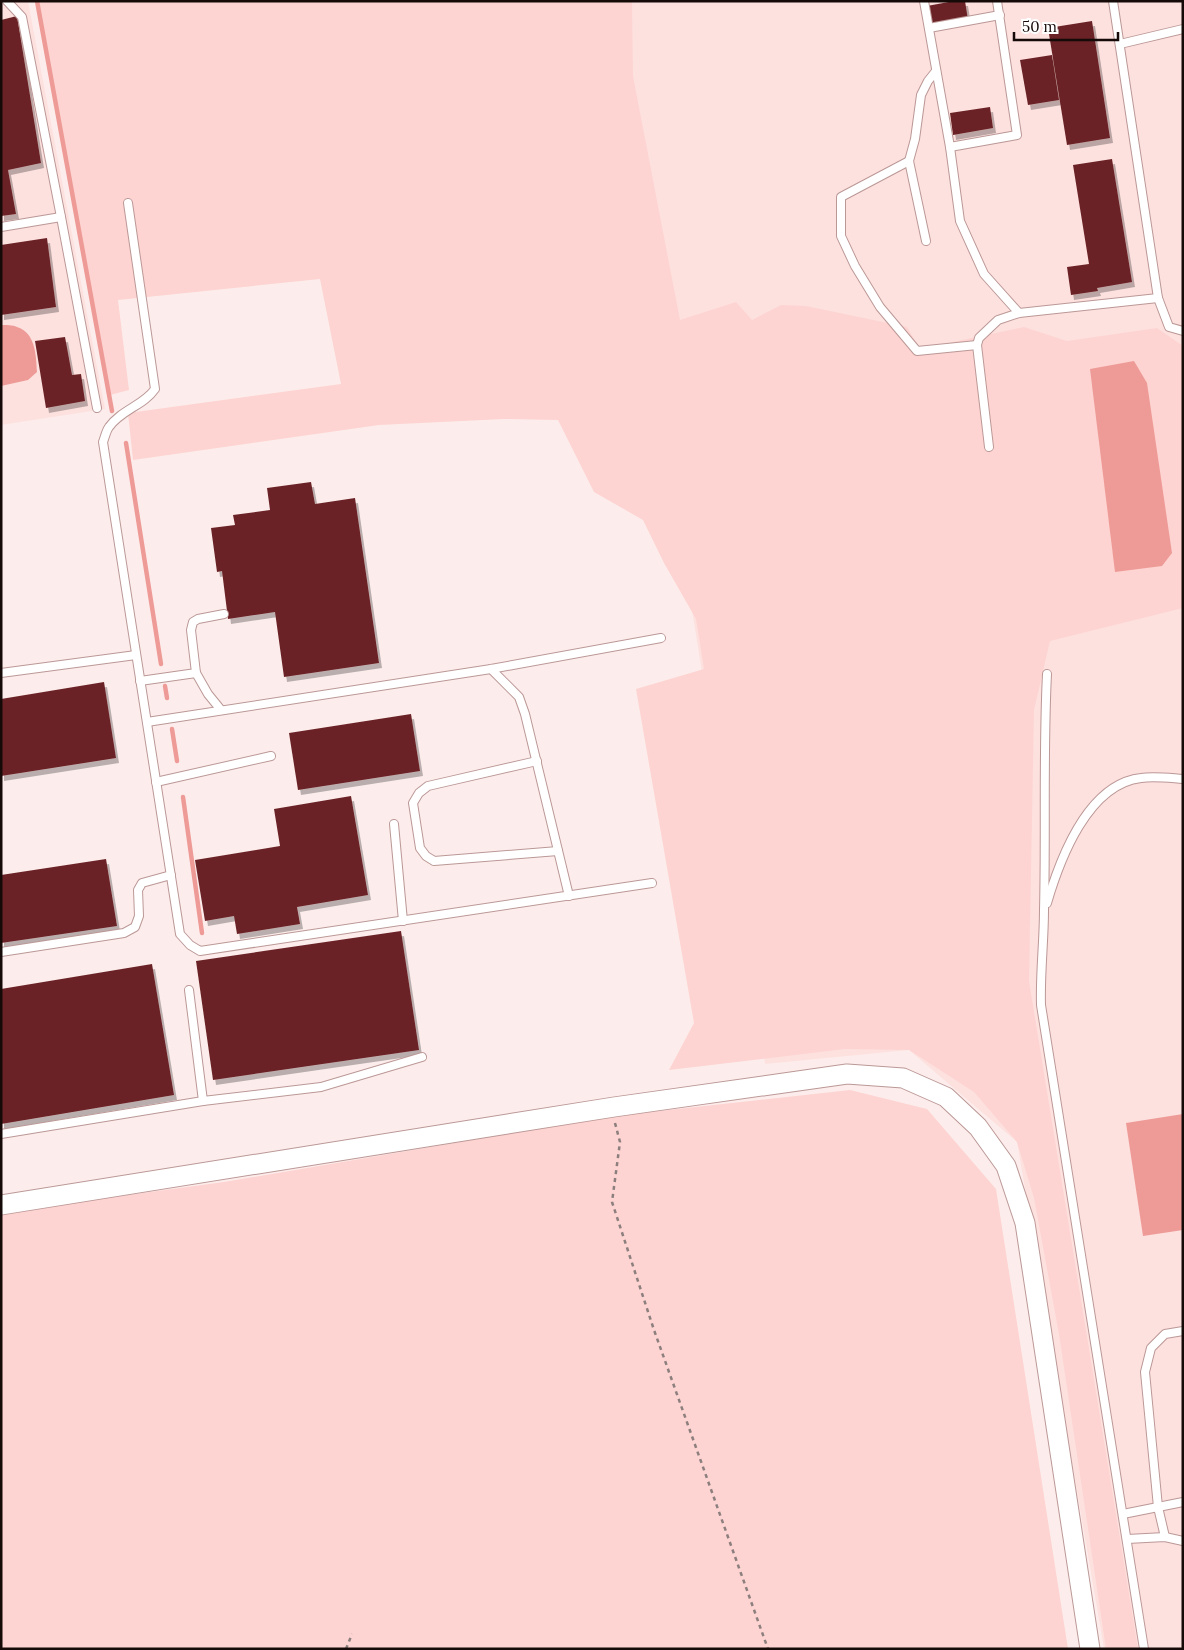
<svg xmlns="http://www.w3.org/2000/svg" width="1184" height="1650" font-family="Lora,serif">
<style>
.built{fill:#fde1df}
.green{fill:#fdd4d1}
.water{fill:#ee9b97}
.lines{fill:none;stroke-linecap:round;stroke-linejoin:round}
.stream{stroke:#ee9b97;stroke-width:4.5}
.building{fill:#6b2426;filter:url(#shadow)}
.service-casing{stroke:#bb9896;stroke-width:10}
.tertiary-casing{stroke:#bb9896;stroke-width:21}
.path{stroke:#8c7f7e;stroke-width:2.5;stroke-dasharray:4 4;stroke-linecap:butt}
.service{stroke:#fff;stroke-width:8}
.tertiary{stroke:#fff;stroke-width:19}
</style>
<defs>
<filter id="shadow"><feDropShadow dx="3" dy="5" stdDeviation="0" flood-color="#0004"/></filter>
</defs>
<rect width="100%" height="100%" fill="#fcedec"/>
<g class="built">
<polygon points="1,1 28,1 105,409 1,425"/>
<polygon points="594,1 1183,1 1183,1649 1104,1649 1017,1142 909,1050 765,1064"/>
</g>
<g class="green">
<polygon points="36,1 632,1 633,76 680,320 736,302 752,320 781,305 806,306 907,327 920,349 1024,327 1067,341 1157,328 1183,346 1183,608 1050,641 1034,710 1029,981 1138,1649 1106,1649 1059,1334 1034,1198 1017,1142 974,1092 909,1050 845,1049 669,1070 694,1023 636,689 704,669 696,619 664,563 643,520 594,492 558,420 504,419 379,425 133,460 128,413 341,384 320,279 118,300 129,390 110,395"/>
<polygon points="850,1090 927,1109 996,1189 1068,1649 1,1649 1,1212 224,1182 613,1116"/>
</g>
<g class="water">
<path d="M1,325C6,325 13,325 17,327C36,333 36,356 37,372L28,380L1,386Z"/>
<polygon points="1134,361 1147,383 1172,553 1162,566 1115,572 1090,369"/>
<polygon points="1183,1114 1183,1230 1143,1236 1126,1123"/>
</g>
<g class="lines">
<g class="stream">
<polyline points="37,1 112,411"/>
<polyline points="126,443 161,664"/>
<polyline points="165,686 167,698"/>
<polyline points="172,729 177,761"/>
<polyline points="183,797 202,933"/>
</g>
</g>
<g class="building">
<polygon points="954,1 965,1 968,20 930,26 927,6"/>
<polygon points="17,16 41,163 8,170 16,214 1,216 1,20"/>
<polygon points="1092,21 1110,138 1067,145 1048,28"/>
<polygon points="1052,55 1059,100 1028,105 1020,60"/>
<polygon points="990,107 993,128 953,135 950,113"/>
<polygon points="1112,159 1132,282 1097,288 1098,291 1071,295 1067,267 1089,264 1073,165"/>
<polygon points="47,238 56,307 1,315 1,245"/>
<polygon points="65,337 72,375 81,374 85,401 46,408 35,341"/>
<polygon points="311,482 315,504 355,498 379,663 284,677 275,612 228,619 222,571 217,572 211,528 235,525 233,515 270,510 267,488"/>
<polygon points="104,682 116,758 1,776 1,699"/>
<polygon points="411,714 420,771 298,790 289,733"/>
<polygon points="351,796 368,895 297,907 300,924 237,934 234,916 205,921 195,860 280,846 274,809"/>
<polygon points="106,859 117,926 1,943 1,875"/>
<polygon points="401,931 419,1050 213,1080 196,961"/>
<polygon points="152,964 174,1095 1,1124 1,989"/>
</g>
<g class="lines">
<defs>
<g id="service">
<polyline points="7,1 22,17 61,217 97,408"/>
<polyline points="924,1 950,147 960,221 984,274 1019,313"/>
<polyline points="1113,1 1158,298 1169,327 1183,331"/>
<polyline points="929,28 1000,15"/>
<polyline points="1120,44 1183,29"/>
<polyline points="950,147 1017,135 997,1"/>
<polyline points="909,161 841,197 841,236 855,266 880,307 917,351 977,345"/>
<path d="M128,203L155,389C144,405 121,410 109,427C106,431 105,437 103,442L180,934L190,945L200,951L652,883"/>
<polyline points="1,227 61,217"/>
<polyline points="926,241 909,161 915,139 921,95 928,81 936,71"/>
<polyline points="989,447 977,345 979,338 998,320 1019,313 1158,298"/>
<polyline points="491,669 519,697 525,714 569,896"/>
<polyline points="1,673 136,655"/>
<polyline points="196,673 208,694 221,710"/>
<path d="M1047,674C1043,753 1046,832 1044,910C1044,942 1040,973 1041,1005L1144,1649"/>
<polyline points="140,681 196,673 191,630 193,622 198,619 224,614"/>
<polyline points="147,722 491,669 661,638"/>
<polyline points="537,761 428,786 419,793 413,803 420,848 426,856 434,861 558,851"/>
<polyline points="156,782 271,756"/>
<polyline points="394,824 403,921"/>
<path d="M1047,903C1060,859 1088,784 1141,778C1154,776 1169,778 1183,779"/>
<polyline points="1,952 124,933 135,927 139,916 138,890 142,883 171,875"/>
<polyline points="189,990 203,1101"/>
<polyline points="1,1134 203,1101 321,1087 422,1057"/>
<polyline points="1123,1514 1183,1502"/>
<polyline points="1165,1537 1158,1507 1145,1372 1151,1348 1165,1334 1183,1331"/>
<polyline points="1127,1539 1165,1537 1183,1541"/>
</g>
<polyline id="tertiary" points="1,1205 614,1107 847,1074 903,1078 946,1097 978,1127 1006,1166 1025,1223 1090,1649"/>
</defs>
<use href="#service" class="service-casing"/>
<use href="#tertiary" class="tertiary-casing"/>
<g class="path">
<polyline points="615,1123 620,1142 612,1202 654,1330 768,1649"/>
<polyline points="346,1649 352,1634"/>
</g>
<use href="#service" class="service"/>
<use href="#tertiary" class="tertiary"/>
</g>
<rect width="1184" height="1650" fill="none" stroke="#160a09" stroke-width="5"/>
<path d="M1014 32v8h104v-8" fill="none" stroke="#160a09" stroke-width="2.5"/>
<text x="1022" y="32" font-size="15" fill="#160a09" stroke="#fefefe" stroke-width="4" paint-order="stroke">50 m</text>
</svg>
